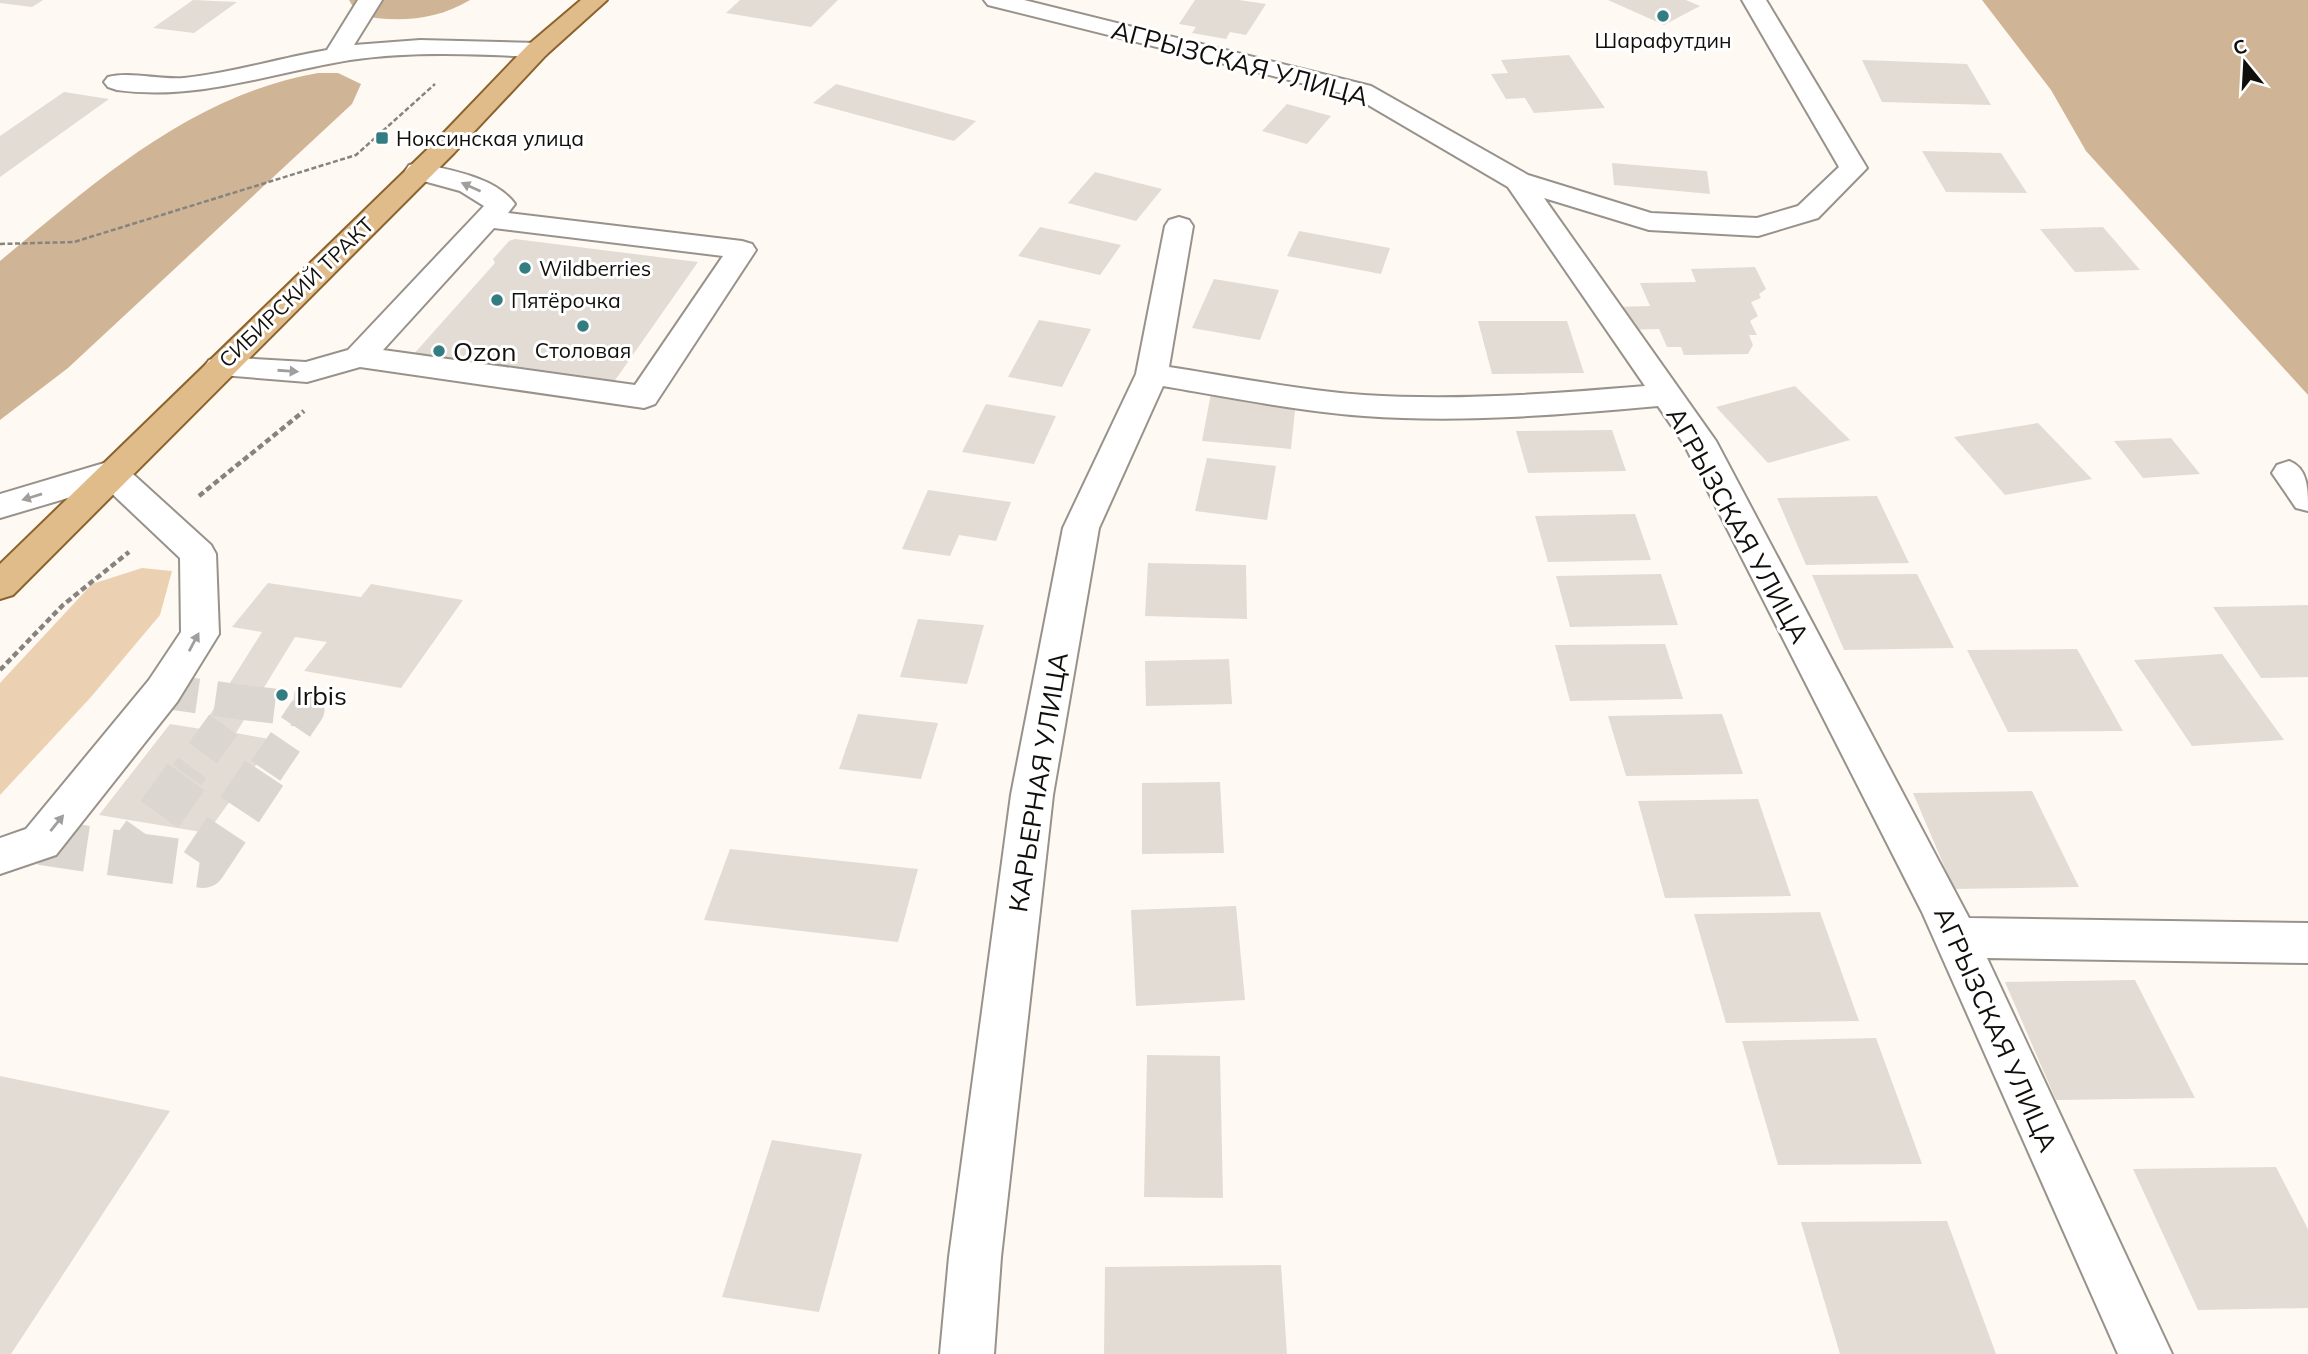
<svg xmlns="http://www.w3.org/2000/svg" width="2308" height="1354" font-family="Mulish,sans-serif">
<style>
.green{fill:#ebd1b2}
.forest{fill:#cfb595}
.building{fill:#e3dcd5}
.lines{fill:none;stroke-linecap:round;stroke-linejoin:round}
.minor-tunnel-far1{stroke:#dbd6d0;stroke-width:35;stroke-dasharray:35 18;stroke-linecap:butt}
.minor-tunnel{stroke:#dbd6d0;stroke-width:46;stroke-dasharray:46 24;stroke-linecap:butt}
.minor-casing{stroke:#98928b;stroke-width:4}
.major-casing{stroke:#8b632c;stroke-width:4}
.path-far1{stroke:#87837f;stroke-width:2.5;stroke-dasharray:5 2.5;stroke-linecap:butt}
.path{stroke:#87837f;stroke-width:4.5;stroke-dasharray:6 3.5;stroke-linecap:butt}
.minor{fill:#fff;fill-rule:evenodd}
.major{fill:#e1bc8b;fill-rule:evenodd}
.oneway{fill:#a09f9e}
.poi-dot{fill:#337c81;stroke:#fff;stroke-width:2.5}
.labels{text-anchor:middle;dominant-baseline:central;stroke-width:6;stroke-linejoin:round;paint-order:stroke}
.far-poi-label{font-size:21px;fill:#110f0c;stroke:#fff;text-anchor:start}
.far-street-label{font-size:21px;fill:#110f0c;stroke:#fff}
.street-label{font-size:26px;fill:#110f0c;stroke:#fff}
.poi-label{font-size:26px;fill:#110f0c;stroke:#fff;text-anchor:start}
</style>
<rect width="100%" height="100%" fill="#fff9f3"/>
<polygon class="green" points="142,568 172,571 160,615 91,697 0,795 0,683 92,584"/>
<g class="forest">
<path d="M349,0H470C435,21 396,23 358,15Z"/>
<polygon points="1982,0 2308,0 2308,395 2086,151 2051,90"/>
<path d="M318,73H338L361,84L352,104L68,368L0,420V261C95,182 192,95 318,73Z"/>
</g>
<g class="building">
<polygon points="0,0 43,0 32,7 0,3"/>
<polygon points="193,0 237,2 194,33 153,28"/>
<polygon points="740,0 838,0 811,27 726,13"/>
<polygon points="1195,0 1239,0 1266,4 1246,35 1230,32 1226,39 1192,33 1196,27 1179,24"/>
<polygon points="1608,0 1686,0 1700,6 1664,25"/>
<polygon points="1569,55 1605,108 1534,113 1525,98 1506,99 1491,74 1508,73 1501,60"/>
<polygon points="1862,60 1967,64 1991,105 1882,102"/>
<polygon points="836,84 976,121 954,141 813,103"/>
<polygon points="64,92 109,99 0,177 0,136"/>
<polygon points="1287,104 1331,116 1307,144 1262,131"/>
<polygon points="1922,151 2001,153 2027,193 1946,192"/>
<polygon points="1612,163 1707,171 1710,194 1614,185"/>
<polygon points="1095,172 1162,189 1136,221 1068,203"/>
<polygon points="1040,227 1121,245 1100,275 1018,256"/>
<polygon points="2103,227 2140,270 2075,272 2040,229"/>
<polygon points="1299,231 1390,248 1381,274 1287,256"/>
<polygon points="515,239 698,262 611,386 412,356 495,263 493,259 509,241"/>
<polygon points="1755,267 1766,289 1759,294 1761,298 1751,302 1758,316 1750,321 1757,335 1749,335 1753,345 1748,354 1684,355 1681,347 1667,347 1659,329 1627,330 1614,307 1650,306 1640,283 1696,282 1691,269"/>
<polygon points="1214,279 1279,290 1260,340 1192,328"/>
<polygon points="1039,320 1091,329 1062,387 1008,377"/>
<polygon points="1478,321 1567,321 1584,373 1492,374"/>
<polygon points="1795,386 1850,440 1768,463 1716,407"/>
<polygon points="1211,393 1296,401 1291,449 1202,441"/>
<polygon points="986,404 1056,416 1034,464 962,452"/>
<polygon points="2038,423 2092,479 2005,495 1954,437"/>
<polygon points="1612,430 1626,471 1528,473 1516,431"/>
<polygon points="2171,438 2200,474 2143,478 2114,441"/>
<polygon points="1207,458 1276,466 1267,520 1195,511"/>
<polygon points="928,490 1011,502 996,541 959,535 950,556 902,549"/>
<polygon points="1877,496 1909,563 1806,565 1777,498"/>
<polygon points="1635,514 1651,560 1548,562 1535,516"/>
<polygon points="1148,563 1246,565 1247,619 1145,616"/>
<polygon points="1661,574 1678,625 1570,627 1556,576"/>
<polygon points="1917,574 1954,648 1844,650 1812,575"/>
<polygon points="268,583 361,597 371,584 463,600 401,688 304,671 327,642 295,637 236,733 274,740 207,833 99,815 170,724 201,729 262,632 232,627"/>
<polygon points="2308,605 2308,677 2261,678 2213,607"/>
<polygon points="918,619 984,625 967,684 900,677"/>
<polygon points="1665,644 1683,699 1570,701 1555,645"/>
<polygon points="2077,649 2123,731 2008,732 1967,650"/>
<polygon points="2222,654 2284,740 2192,746 2134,660"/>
<polygon points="1229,659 1232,704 1146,706 1145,661"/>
<polygon points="858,714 938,723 921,779 839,769"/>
<polygon points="1722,714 1743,774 1626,776 1608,716"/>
<polygon points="1220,782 1224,853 1142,854 1142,783"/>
<polygon points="2032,791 2079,887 1954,889 1913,793"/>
<polygon points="1758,799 1791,896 1665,898 1638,801"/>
<polygon points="730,849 918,869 898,942 704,920"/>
<polygon points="1236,906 1245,1000 1136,1006 1131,910"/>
<polygon points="1820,912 1859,1021 1726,1023 1694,914"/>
<polygon points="2135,980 2195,1098 2056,1100 2005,982"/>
<polygon points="1876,1038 1922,1164 1778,1165 1742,1041"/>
<polygon points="1147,1055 1220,1056 1223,1198 1144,1197"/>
<polygon points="0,1076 170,1111 11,1354 0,1354"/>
<polygon points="772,1140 862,1154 819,1312 722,1297"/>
<polygon points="2276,1167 2308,1229 2308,1308 2198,1310 2133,1169"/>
<polygon points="1947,1221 1996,1354 1840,1354 1801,1222"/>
<polygon points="1281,1265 1287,1354 1104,1354 1105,1267"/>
</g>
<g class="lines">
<g class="minor-tunnel-far1">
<polyline points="163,691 240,702 187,775"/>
<polyline points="240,702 307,710 263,775"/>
</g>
<g class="minor-tunnel">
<polyline points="41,842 130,855 189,773"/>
<polyline points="130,855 203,865 264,773"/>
</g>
<defs>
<g id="minor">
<path d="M358,0H382L354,45L420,40L537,43L546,45L549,50L546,55L537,57C475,54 412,51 350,60C270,73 198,101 117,90L108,87L104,82L108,77C130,71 159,80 184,78C233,73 279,58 327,50Z"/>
<path d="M984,0H1024L1371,86L1528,175L1651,213L1757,218L1798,206L1839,167L1742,0H1766L1867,168L1818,218L1758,236L1649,230L1544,198L1716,441L1969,918L2308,923V963L1987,958L2172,1354H2118L1922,912L1684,444L1658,406C1560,415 1462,423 1364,416C1296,411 1229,397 1163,386L1099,528L1053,795L1001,1257L994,1354H940L949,1257L1011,795L1063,528L1136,374L1165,226L1169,220L1179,217L1189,220L1193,226L1169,367C1234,377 1298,390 1364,395C1457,401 1551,394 1645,386L1508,187L1353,96L988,5Z"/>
<path d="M419,163C449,170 496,177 515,204L508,213L742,241L752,244L756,250L655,404L644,408L360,367L307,382L209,374L204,367L209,360L220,357L306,362L348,350L484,206L460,191L409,177L405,171L409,165ZM494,228L723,256L635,385L383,350Z"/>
<polygon points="111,461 123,465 211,545 216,554 219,634 177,702 56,855 0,874 0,838 26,829 149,680 181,632 180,558 105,487 0,518 0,494"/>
<path d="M2289,461C2308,468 2308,489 2308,511L2296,508L2272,473L2277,465Z"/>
</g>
<polygon id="major" points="581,0 607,0 546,55 454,153 13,595 0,599 0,564 436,141 528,45"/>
</defs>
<use href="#minor" class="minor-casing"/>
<use href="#major" class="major-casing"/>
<polyline class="path-far1" points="0,244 74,242 356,155 435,84"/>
<g class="path">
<polyline points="199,496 304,411"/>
<polyline points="0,670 63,605 129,552"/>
</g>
<use href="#minor" class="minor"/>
<use href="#major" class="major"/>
</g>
<defs><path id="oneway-solid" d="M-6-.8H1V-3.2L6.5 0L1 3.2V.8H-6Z" transform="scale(1.75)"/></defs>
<g class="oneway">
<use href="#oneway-solid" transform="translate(471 187) rotate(-156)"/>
<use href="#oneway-solid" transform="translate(288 371) rotate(4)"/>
<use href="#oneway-solid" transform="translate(32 497) rotate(163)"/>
<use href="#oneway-solid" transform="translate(194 642) rotate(-62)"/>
<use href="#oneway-solid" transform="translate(57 823) rotate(-51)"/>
</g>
<g class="poi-dot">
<circle cx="1663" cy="16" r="7"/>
<rect x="375" y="131" width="14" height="14" rx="3.5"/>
<circle cx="525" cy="268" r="7"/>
<circle cx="497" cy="300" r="7"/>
<circle cx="583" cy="326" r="7"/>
<circle cx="439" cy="351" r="7"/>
<circle cx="282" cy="695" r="7"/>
</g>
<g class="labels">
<g class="far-poi-label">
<text x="1663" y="40" text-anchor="middle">Шарафутдин</text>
<text x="396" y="138">Ноксинская улица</text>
<text x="539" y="268">Wildberries</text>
<text x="511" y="300">Пятёрочка</text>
<text x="583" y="350" text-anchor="middle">Столовая</text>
</g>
<g class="far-street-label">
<text transform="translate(296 292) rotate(-44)">СИБИРСКИЙ ТРАКТ</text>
</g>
<g class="street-label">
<text transform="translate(1240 63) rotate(15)">АГРЫЗСКАЯ УЛИЦА</text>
<text transform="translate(1738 525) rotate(61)">АГРЫЗСКАЯ УЛИЦА</text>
<text transform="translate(1038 782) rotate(-81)">КАРЬЕРНАЯ УЛИЦА</text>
<text transform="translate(1996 1029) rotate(66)">АГРЫЗСКАЯ УЛИЦА</text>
</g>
<g class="poi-label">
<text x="453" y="351">Ozon</text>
<text x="296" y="695">Irbis</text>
</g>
</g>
<g transform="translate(2245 63) rotate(342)" stroke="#ffffff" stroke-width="5" paint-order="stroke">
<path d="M0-5L12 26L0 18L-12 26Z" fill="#110f0c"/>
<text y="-10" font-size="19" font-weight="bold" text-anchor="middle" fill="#110f0c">С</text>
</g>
</svg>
